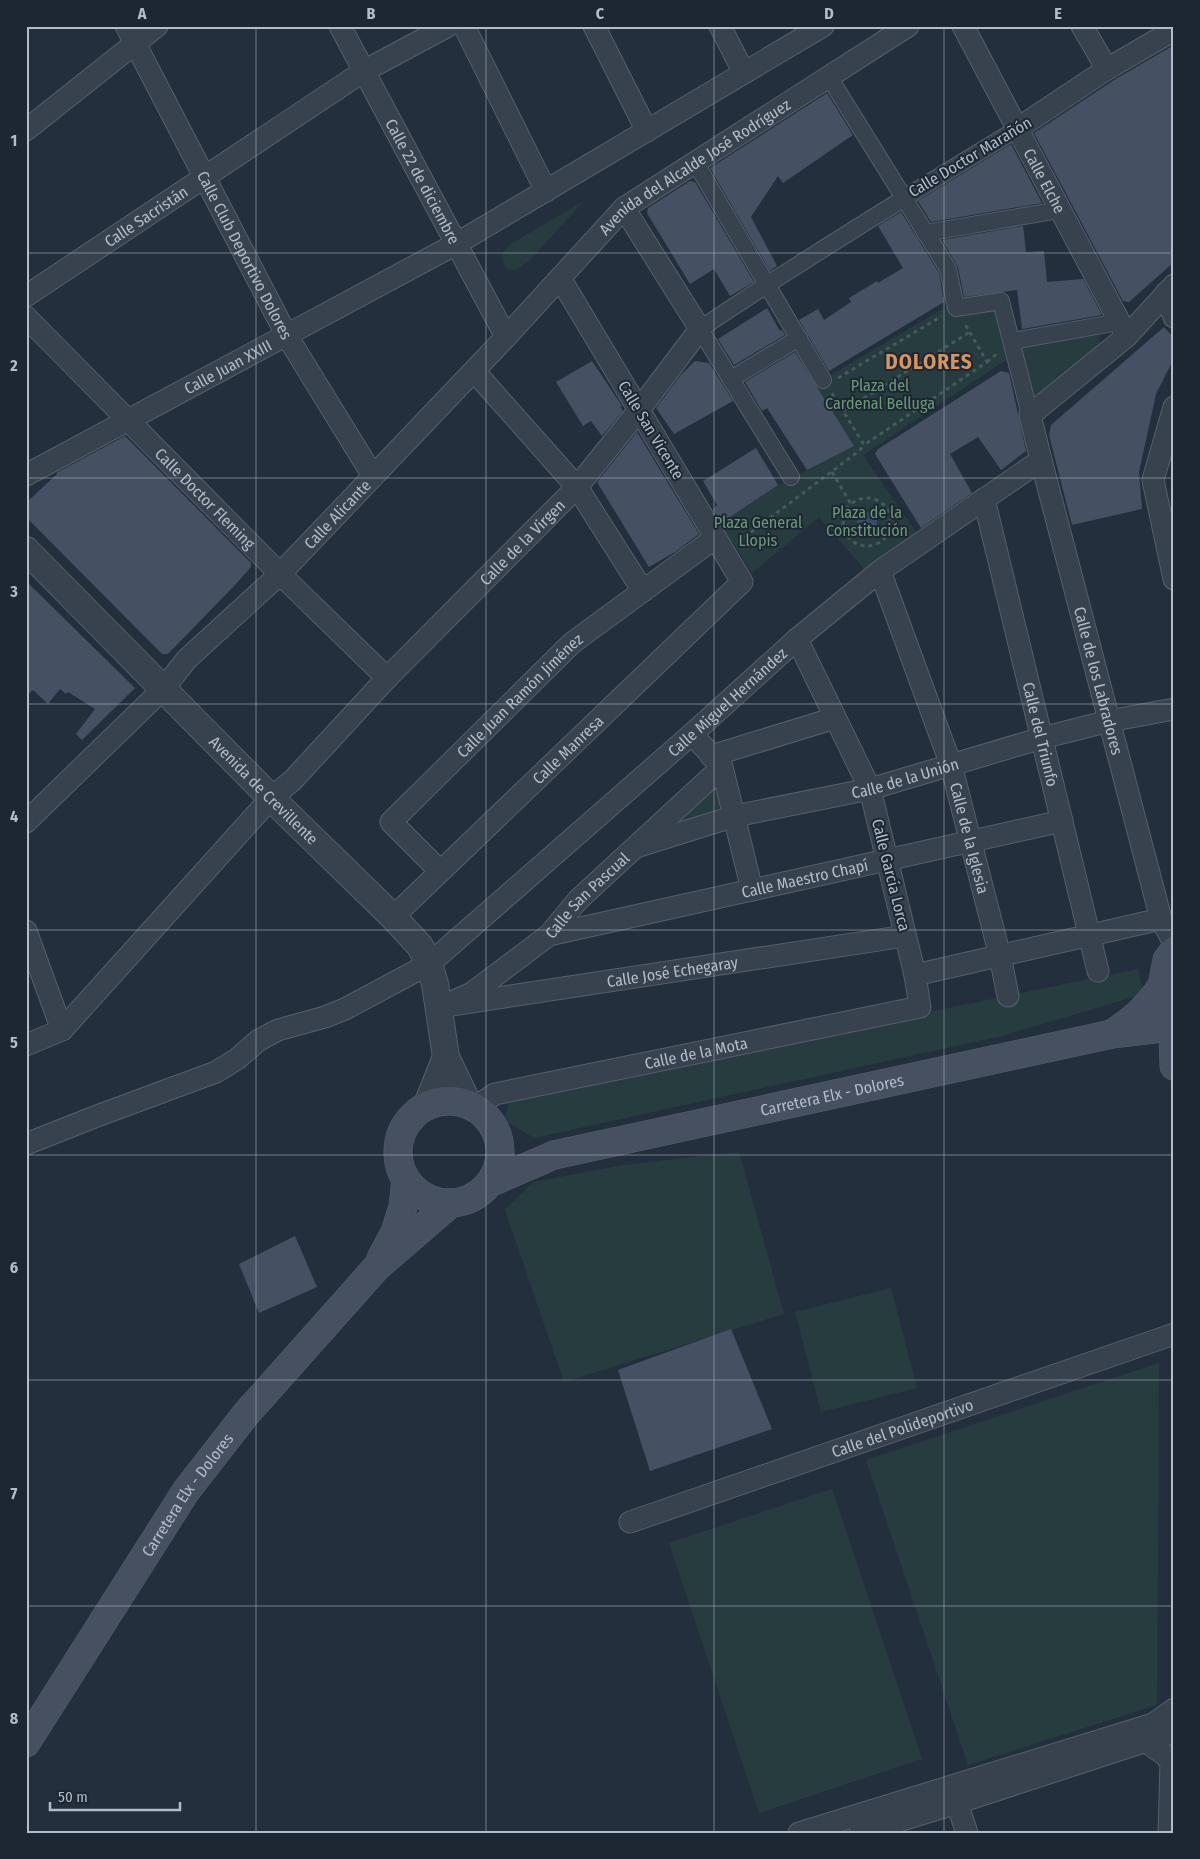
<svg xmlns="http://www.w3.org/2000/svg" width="1200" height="1859" font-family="'Fira Sans Condensed',sans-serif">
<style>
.green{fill:#263c3f}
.water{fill:#394c67}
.building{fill:#455162}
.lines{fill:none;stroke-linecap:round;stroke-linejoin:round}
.pedestrian-casing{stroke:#565f6c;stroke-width:18}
.minor-casing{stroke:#565f6c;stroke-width:23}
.tertiary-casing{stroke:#565f6c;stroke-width:28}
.secondary-casing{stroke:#565f6c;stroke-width:29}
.path{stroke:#44595c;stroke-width:3;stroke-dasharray:4 4;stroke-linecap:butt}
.pedestrian{stroke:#38414e;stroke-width:16}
.minor{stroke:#38414e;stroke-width:21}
.tertiary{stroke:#38414e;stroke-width:26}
.secondary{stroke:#465061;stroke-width:28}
.grid{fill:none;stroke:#b4bcc9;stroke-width:1;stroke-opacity:0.55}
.labels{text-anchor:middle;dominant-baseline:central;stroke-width:4;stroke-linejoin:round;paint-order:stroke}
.street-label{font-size:16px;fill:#b4bcc9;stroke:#1d2633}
.park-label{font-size:16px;fill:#6b9a76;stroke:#1d2633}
.district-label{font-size:21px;font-weight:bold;letter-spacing:1px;fill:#d59563;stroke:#1d2633}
.neatline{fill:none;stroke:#b4bcc9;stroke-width:2}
.grid-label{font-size:16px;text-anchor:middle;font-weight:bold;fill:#b4bcc9}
</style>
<rect width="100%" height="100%" fill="#242f3e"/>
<g class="green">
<polygon points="585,200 529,261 515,271 507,269 503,262 502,253 511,244"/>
<polygon points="951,304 999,305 1012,356 863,455 918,535 866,571 819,517 752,573 720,524 778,485 853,446 815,384"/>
<polygon points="1101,327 1098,352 1034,407 1017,341"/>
<polygon points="719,780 725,806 659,830"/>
<polygon points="1138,969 1144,994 1002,1036 534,1138 504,1120 510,1098"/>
<polygon points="739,1152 784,1314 564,1382 505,1210 533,1182 623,1165"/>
<polygon points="891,1288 917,1388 821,1412 795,1312"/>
<polygon points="1159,1363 1157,1705 968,1765 866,1460"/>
<polygon points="832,1489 922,1759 759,1813 669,1543"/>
</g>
<circle class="water" cx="867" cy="522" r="10"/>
<g class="building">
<polygon points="1174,45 1174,262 1129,302 1123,301 1034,133 1114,80"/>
<polygon points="827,93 853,135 783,183 778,176 751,217 777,266 770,271 710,168"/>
<polygon points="1011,144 1042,203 931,222 918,201"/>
<polygon points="690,181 695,182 754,282 730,296 714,269 690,284 647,213 648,208"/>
<polygon points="901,212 939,273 944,302 829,371 799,320 818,309 824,320 851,302 849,298 877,281 878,283 903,268 878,226"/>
<polygon points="1023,226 1026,252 1044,251 1047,282 1083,279 1102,315 1022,329 1017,290 964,297 958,267 942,240"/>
<polygon points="767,308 780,331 782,330 785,335 734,365 718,339"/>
<polygon points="1164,327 1174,338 1174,358 1156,394 1139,472 1142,509 1072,525 1049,435 1051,425"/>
<polygon points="795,352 854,446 807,470 767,408 762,411 745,382"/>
<polygon points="592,361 622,406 620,407 623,411 602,436 591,421 583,426 556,382"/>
<polygon points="695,361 709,363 733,401 674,434 656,408 680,376"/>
<polygon points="1001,371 1009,373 1026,451 1001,470 978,437 950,454 972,493 921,528 875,454 878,449"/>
<polygon points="637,432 699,534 675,552 649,567 597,482"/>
<polygon points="125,436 251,563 251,567 234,586 168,654 162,654 26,517 26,503 57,474 56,473"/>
<polygon points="756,448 778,485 721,523 713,509 717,505 703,481"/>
<polygon points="26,581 135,688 82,740 76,734 95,709 68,692 66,694 60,689 48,704 33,690 26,696"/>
<polygon points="295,1236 317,1287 259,1313 239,1264"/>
<polygon points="731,1329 772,1429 650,1471 618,1370"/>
</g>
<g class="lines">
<defs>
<g id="pedestrian">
<polyline points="829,77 948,269 956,308 1001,301 1030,415"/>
<polyline points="695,162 823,380"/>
<polyline points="925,233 1059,210"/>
<polyline points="1012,341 1119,322"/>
<polyline points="731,379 799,338"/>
<path d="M791,477L700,329C804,259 910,194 1017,129"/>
</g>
<g id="minor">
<path id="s1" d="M126,26L287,336L373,476"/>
<path id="s2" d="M340,26L506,337"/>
<polyline points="464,26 546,191"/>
<polyline points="594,26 647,131"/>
<polyline points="720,26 744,73"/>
<path id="s3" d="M963,26L1127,336"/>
<polyline points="1082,26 1107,69"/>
<polyline points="1017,129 1107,69 1174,30"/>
<polyline points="26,130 157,26"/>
<path id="s4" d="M1174,285L1127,336L1030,415L1041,460L1161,919L1174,943"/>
<polyline points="1166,293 1174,317"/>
<path id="s5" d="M26,296L364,71L448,26"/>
<path id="s6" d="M26,317L280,574L387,678"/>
<polyline points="474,371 577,487 643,591"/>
<polyline points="1174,407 1153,480 1174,579"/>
<path id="s7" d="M26,475L456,244L823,26"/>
<path id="s8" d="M984,499L1098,971"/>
<path id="s9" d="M880,571L951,765L1000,956L1008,996"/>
<polyline points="692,734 722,767 752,890"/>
<polyline points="711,756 835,718"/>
<path id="s10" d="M26,822L164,688L187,659L280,574L506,337L624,208L908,26"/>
<path id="s11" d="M636,847L735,816L870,789L1042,738L1109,721L1174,709"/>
<path id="s12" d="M440,871L391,822L572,643L715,538"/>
<path id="s13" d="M393,917L742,582L560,278"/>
<polyline points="26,931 62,1030"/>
<path id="s14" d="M549,935L1062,821"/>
<polyline points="915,975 1161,919"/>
<path id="s15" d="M456,1000L472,993L549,935L578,900L722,767"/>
<path id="s16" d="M439,1007L905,936"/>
<path id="s17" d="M26,1045L62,1030L271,798L293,780L387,678L577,487L639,410L700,329L624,208"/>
<path id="s18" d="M475,1107L495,1094L920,1007L915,975L870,789L797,639"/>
<path id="s19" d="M26,1144L97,1116L216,1072L237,1059L259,1040L278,1030L325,1017L345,1009L429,964L692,734L797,639L880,571L1041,460"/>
<path id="s20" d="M630,1522L1174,1334"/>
<polyline points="1145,1741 1166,1756 1171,1763 1169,1833"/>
<polyline points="957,1803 967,1833"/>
<polyline points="799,1833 1153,1724 1174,1709"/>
<polyline points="860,1833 957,1803 1174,1732"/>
</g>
<g id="tertiary">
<path id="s21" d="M26,550L271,798L393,917L420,946L429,964L435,984L446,1057L469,1105"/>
<polyline points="426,1107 446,1057"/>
</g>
<g id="secondary">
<polyline points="1174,951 1167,960 1162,986 1174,1032"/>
<polyline points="1173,1031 1174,1066"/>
<path d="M1113,1033C1135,1019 1147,1007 1162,986"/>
<circle cx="449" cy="1152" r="51"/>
<path id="s22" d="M492,1182L554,1155L1112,1034L1171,1027"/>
<polyline points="381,1258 395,1232 403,1207 406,1179"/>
<path id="s23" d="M26,1743L186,1491L246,1414L376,1268L451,1203"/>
</g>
</defs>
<use href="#pedestrian" class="pedestrian-casing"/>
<use href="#minor" class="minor-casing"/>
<use href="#tertiary" class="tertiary-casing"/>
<use href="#secondary" class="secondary-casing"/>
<g class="path">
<polyline points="987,362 998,353"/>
<polyline points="838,378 942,316"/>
<polyline points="832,393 864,445 987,362 965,324"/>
<polyline points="843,411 970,332"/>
<polyline points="832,472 851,504"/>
<circle cx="867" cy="522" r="24"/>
<polyline points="738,542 859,451 864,445"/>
</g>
<use href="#pedestrian" class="pedestrian"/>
<use href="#minor" class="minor"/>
<use href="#tertiary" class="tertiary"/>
<use href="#secondary" class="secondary"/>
</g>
<path class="grid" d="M256,26V1833M486,26V1833M714,26V1833M944,26V1833M26,253H1174M26,478H1174M26,704H1174M26,930H1174M26,1155H1174M26,1380H1174M26,1606H1174"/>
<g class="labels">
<g class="street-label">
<text transform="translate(970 157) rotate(-31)">Calle Doctor Marañón</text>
<text stroke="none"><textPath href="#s10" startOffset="939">Avenida del Alcalde José Rodríguez</textPath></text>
<text stroke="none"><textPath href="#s2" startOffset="176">Calle 22 de diciembre</textPath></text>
<text stroke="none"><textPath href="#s3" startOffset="175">Calle Elche</textPath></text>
<text stroke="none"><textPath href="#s5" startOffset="144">Calle Sacristán</textPath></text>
<text stroke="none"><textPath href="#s1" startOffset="258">Calle Club Deportivo Dolores</textPath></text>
<text stroke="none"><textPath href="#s7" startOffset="229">Calle Juan XXIII</textPath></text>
<text transform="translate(651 430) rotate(59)">Calle San Vicente</text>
<text stroke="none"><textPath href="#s6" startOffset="255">Calle Doctor Fleming</textPath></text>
<text stroke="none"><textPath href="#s10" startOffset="438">Calle Alicante</textPath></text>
<text stroke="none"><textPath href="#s17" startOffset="710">Calle de la Virgen</textPath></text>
<text stroke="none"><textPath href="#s4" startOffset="469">Calle de los Labradores</textPath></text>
<text stroke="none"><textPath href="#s12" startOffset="250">Calle Juan Ramón Jiménez</textPath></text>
<text stroke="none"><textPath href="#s19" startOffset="841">Calle Miguel Hernández</textPath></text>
<text stroke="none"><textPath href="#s8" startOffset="242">Calle del Triunfo</textPath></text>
<text stroke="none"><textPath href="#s13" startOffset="242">Calle Manresa</textPath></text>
<text stroke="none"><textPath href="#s11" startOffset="278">Calle de la Unión</textPath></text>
<text stroke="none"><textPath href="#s21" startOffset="338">Avenida de Crevillente</textPath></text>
<text stroke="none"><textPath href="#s9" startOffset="282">Calle de la Iglesia</textPath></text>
<text transform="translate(891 875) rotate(76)">Calle García Lorca</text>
<text stroke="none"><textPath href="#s14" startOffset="262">Calle Maestro Chapí</textPath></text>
<text stroke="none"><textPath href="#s15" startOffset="169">Calle San Pascual</textPath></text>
<text stroke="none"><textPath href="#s16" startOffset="236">Calle José Echegaray</textPath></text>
<text stroke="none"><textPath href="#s18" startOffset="229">Calle de la Mota</textPath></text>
<text stroke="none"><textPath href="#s22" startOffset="352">Carretera Elx - Dolores</textPath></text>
<text stroke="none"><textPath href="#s20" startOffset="288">Calle del Polideportivo</textPath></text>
<text stroke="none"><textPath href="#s23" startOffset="296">Carretera Elx - Dolores</textPath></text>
</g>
<g class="park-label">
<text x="880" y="385">Plaza del<tspan x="880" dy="18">Cardenal Belluga</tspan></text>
<text x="867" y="512">Plaza de la<tspan x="867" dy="18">Constitución</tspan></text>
<text x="758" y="522">Plaza General<tspan x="758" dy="18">Llopis</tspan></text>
</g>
<g class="district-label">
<text x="929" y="362">DOLORES</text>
</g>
</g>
<rect width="1200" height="1859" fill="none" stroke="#1d2633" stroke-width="55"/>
<path d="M50 1802v8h130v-8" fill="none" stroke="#b4bcc9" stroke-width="2.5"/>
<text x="58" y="1802" font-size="15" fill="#b4bcc9" stroke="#1d2633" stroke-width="4" paint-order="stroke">50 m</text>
<rect x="28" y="28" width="1144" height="1804" class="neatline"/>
<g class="grid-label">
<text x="142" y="19">A</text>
<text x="371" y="19">B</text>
<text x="600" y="19">C</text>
<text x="829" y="19">D</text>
<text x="1058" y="19">E</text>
<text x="14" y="146">1</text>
<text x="14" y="371">2</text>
<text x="14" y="597">3</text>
<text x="14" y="822">4</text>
<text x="14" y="1048">5</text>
<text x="14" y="1273">6</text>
<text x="14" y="1499">7</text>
<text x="14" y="1724">8</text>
</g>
</svg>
